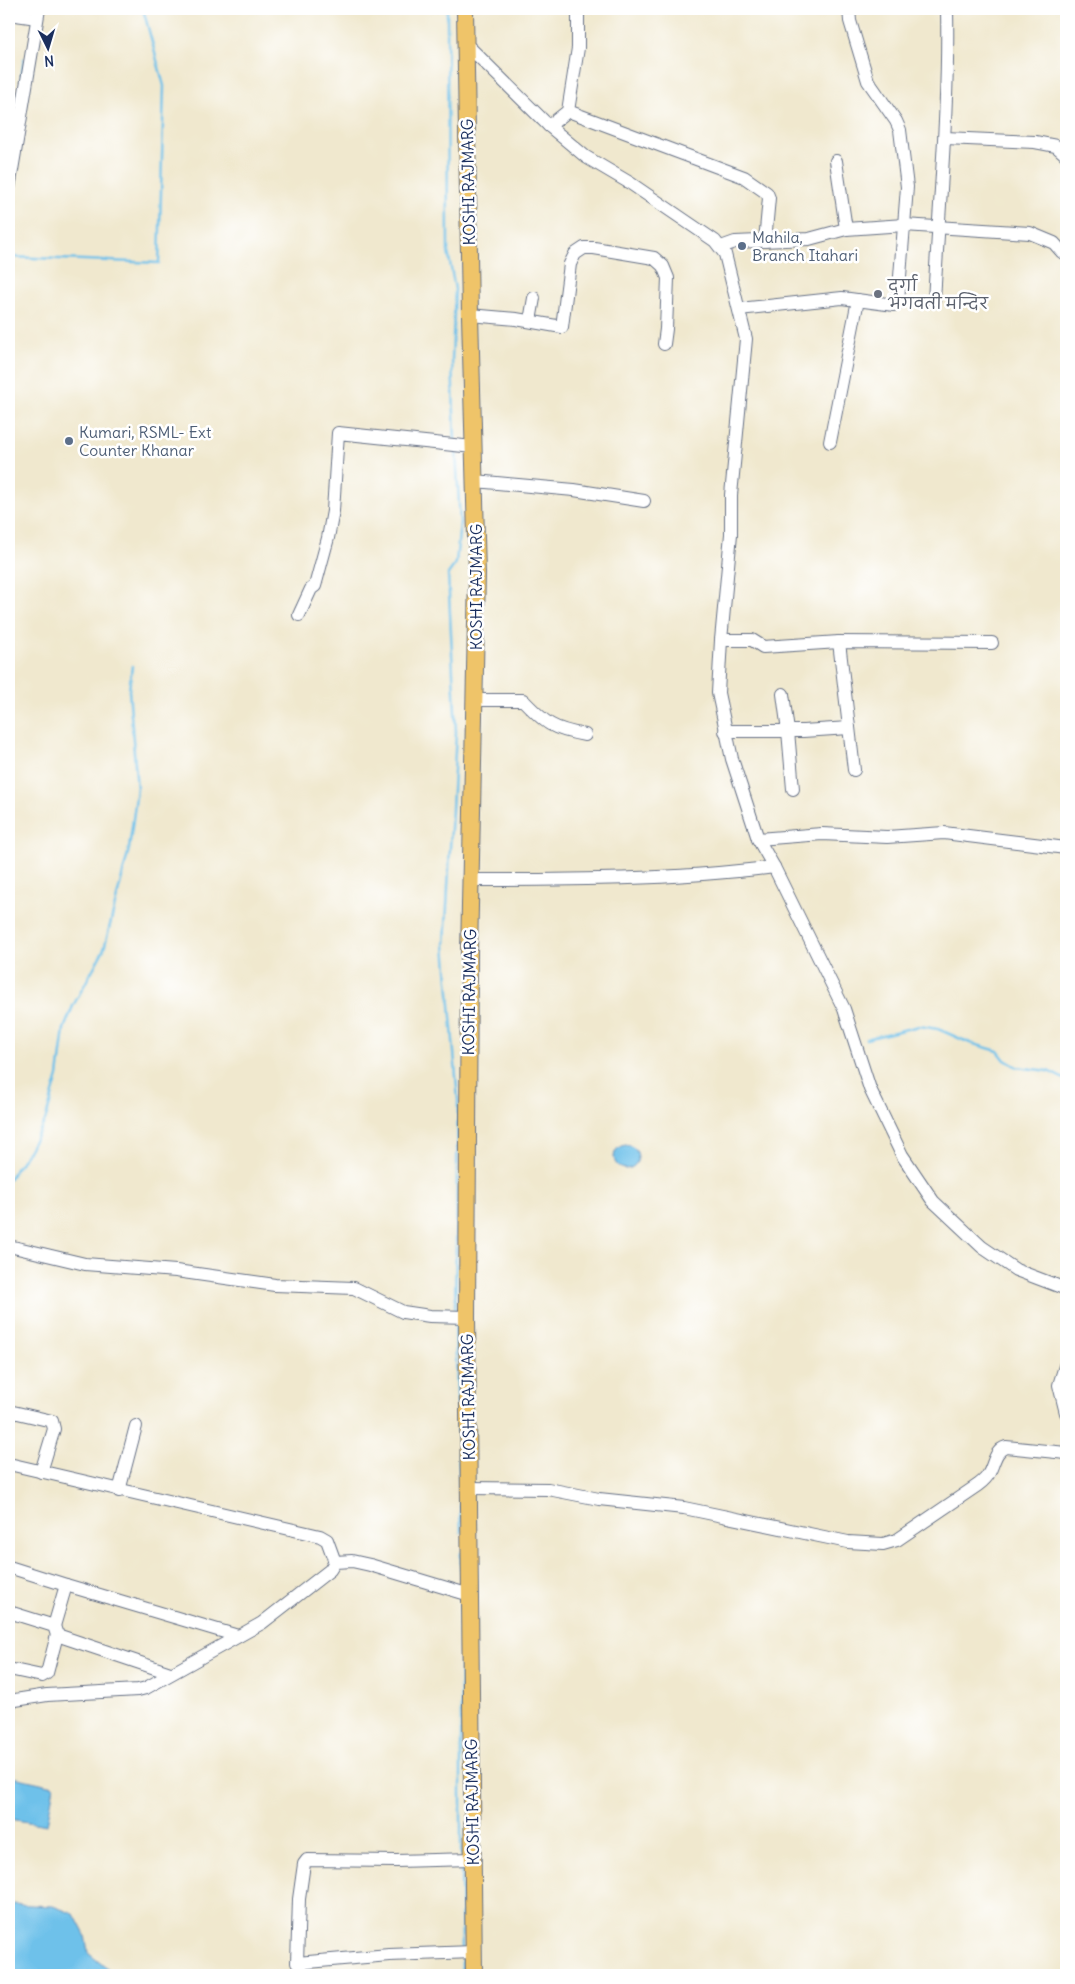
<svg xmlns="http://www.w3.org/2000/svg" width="1075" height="1984" font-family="Delius,'Playpen Sans Deva',sans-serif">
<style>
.water{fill:#6ec1ea;stroke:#4478a4}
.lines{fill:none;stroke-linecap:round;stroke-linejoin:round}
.stream{stroke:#6ec1ea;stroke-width:2.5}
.minor-casing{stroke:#667085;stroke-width:14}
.major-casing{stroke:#667085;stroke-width:18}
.minor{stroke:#fff;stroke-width:12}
.major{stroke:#efc469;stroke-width:16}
.service-dot{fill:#5c6f8a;stroke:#fff;stroke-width:2}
.worship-dot{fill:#6b7280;stroke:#fff;stroke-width:2}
.labels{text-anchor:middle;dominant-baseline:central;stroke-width:5;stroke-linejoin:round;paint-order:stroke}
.street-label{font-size:16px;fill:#1b2f5e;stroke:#fff}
.service-label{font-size:16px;fill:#4e5e75;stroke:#fff;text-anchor:start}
.worship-label{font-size:16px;fill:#5b616d;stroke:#fff;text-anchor:start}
</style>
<rect width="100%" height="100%" fill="#fff"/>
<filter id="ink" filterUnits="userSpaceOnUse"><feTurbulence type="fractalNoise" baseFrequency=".02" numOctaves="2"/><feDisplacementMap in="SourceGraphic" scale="10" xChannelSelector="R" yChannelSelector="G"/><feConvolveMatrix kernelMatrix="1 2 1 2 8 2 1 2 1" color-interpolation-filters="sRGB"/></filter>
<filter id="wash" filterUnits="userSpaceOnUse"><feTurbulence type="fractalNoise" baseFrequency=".0096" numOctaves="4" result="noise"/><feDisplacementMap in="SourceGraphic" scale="20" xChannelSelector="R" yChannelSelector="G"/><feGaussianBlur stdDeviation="1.12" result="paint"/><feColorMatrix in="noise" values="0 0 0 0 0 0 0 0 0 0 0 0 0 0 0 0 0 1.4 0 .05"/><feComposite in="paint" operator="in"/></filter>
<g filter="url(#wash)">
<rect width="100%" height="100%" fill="#f0e8ce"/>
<g class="water">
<circle cx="626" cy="1157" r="12"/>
<polygon points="9,1776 54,1786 47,1825 9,1819"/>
<polygon points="9,1904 53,1906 74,1914 85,1935 88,1953 115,1975 9,1975"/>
</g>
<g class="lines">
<g class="stream">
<polyline points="447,9 448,252 455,289 452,360 455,442"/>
<polyline points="21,79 24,59"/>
<polyline points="9,200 11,192"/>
<polyline points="9,257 159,263 164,86 143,9"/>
<polyline points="866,1039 919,1026 938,1029 970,1043 998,1051 1005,1060 1017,1067 1048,1071 1066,1080"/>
<polyline points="9,1179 27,1153 45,1121 58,1076 64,1029 73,1006 104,949 129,849 137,789 129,690 132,666"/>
<polyline points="455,1313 458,1100 445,945 456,732 448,574 456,563 460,523 456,450"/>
<polyline points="455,1321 461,1532"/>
<polyline points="461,1587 461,1553"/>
<polyline points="461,1595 461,1855"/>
<polyline points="461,1863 462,1948"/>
<polyline points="462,1957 462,1975"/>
</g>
</g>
</g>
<g filter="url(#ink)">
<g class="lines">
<defs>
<g id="minor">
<polyline points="9,14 37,18"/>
<polyline points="465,43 549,126 586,157 630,183 715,241 725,254 746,339 731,495 731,534 721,640 718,693 732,759 758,839 774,867 844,1009 870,1089 902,1155 933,1201 982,1247 1016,1270 1066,1289"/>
<polyline points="568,111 744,177 767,193 769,198 765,241"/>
<polyline points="549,126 568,111 578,48 578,9"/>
<polyline points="945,138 1035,142 1056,146 1066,155"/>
<polyline points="836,161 846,229"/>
<polyline points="9,188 39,9"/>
<polyline points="721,247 735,242 809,239 846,229 904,225 1030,233 1054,243 1062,252 1066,253"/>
<path d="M934,302C939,204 949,107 947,9"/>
<polyline points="739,309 842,298 894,305 898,302 907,187 900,130 896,121 868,81 850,21 849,9"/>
<polyline points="470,315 516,319 562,327 570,264 575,254 584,248 594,248 654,258 663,266 668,278 666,329 664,344"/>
<polyline points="530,321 534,298"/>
<polyline points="830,442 858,300"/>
<polyline points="475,481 574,490 644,501"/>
<polyline points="299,615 311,589 315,586 328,538 333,511 338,433 473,447"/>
<polyline points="721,640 752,640 763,647 839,642 992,643"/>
<polyline points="839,642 854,770"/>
<polyline points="783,694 788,731 793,789"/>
<path d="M475,700H523C546,724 552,729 585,735"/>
<polyline points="725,731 803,731 849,728"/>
<polyline points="758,839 822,834 887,837 944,833 1066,848"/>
<path d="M470,880C573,880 672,880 774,867"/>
<polyline points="9,1246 85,1264 176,1271 275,1285 354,1288 403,1312 430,1316 467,1317"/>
<polyline points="1066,1363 1059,1385 1066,1413"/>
<polyline points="9,1411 52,1421 54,1429 41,1472"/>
<polyline points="9,1464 320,1536 327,1540 335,1562"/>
<path d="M468,1488L548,1489L599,1499L684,1508L848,1542L883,1544L897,1540L978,1485C982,1482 987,1478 989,1473C994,1464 995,1450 1006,1447L1066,1453"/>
<polyline points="119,1491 136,1426"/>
<polyline points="9,1567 66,1585 54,1626"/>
<polyline points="66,1585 238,1636"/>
<polyline points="9,1612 54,1626 57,1635 170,1673"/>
<polyline points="9,1669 42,1676 47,1673 57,1635"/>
<polyline points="9,1701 47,1695 138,1690 146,1688 262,1623 330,1570 335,1562 352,1561 370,1565 470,1595"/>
<polyline points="472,1859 396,1861 307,1860 304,1864 299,1899 297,1963 389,1955 474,1952"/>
</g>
<polyline id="major" points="465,9 470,315 477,574 469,953 467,1317 474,1975"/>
</defs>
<use href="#minor" class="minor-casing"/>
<use href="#major" class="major-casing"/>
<use href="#minor" class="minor"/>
<use href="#major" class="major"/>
</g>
</g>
<g class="service-dot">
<circle cx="742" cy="246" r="5"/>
<circle cx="69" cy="441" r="5"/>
</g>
<circle class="worship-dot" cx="878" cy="294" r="5"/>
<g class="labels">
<g class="street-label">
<text transform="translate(468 182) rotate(-91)">KOSHI RAJMARG</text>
<text transform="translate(476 587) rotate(-90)">KOSHI RAJMARG</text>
<text transform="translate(469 992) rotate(-89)">KOSHI RAJMARG</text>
<text transform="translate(468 1397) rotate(-91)">KOSHI RAJMARG</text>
<text transform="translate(472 1802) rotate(-91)">KOSHI RAJMARG</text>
</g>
<g class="service-label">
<text x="752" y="237">Mahila,<tspan x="752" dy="18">Branch Itahari</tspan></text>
<text x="79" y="432">Kumari, RSML- Ext<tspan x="79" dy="18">Counter Khanar</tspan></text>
</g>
<g class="worship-label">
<text x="888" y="285">दुर्गा<tspan x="888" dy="18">भगवती मन्दिर</tspan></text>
</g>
</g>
<rect width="1075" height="1984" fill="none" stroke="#fff" stroke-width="30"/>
<g transform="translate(48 48) rotate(175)" stroke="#ffffff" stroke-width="4" paint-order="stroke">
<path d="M0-4L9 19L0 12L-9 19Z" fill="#1b2f5e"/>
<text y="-8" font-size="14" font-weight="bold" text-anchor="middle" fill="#1b2f5e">N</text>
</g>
</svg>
